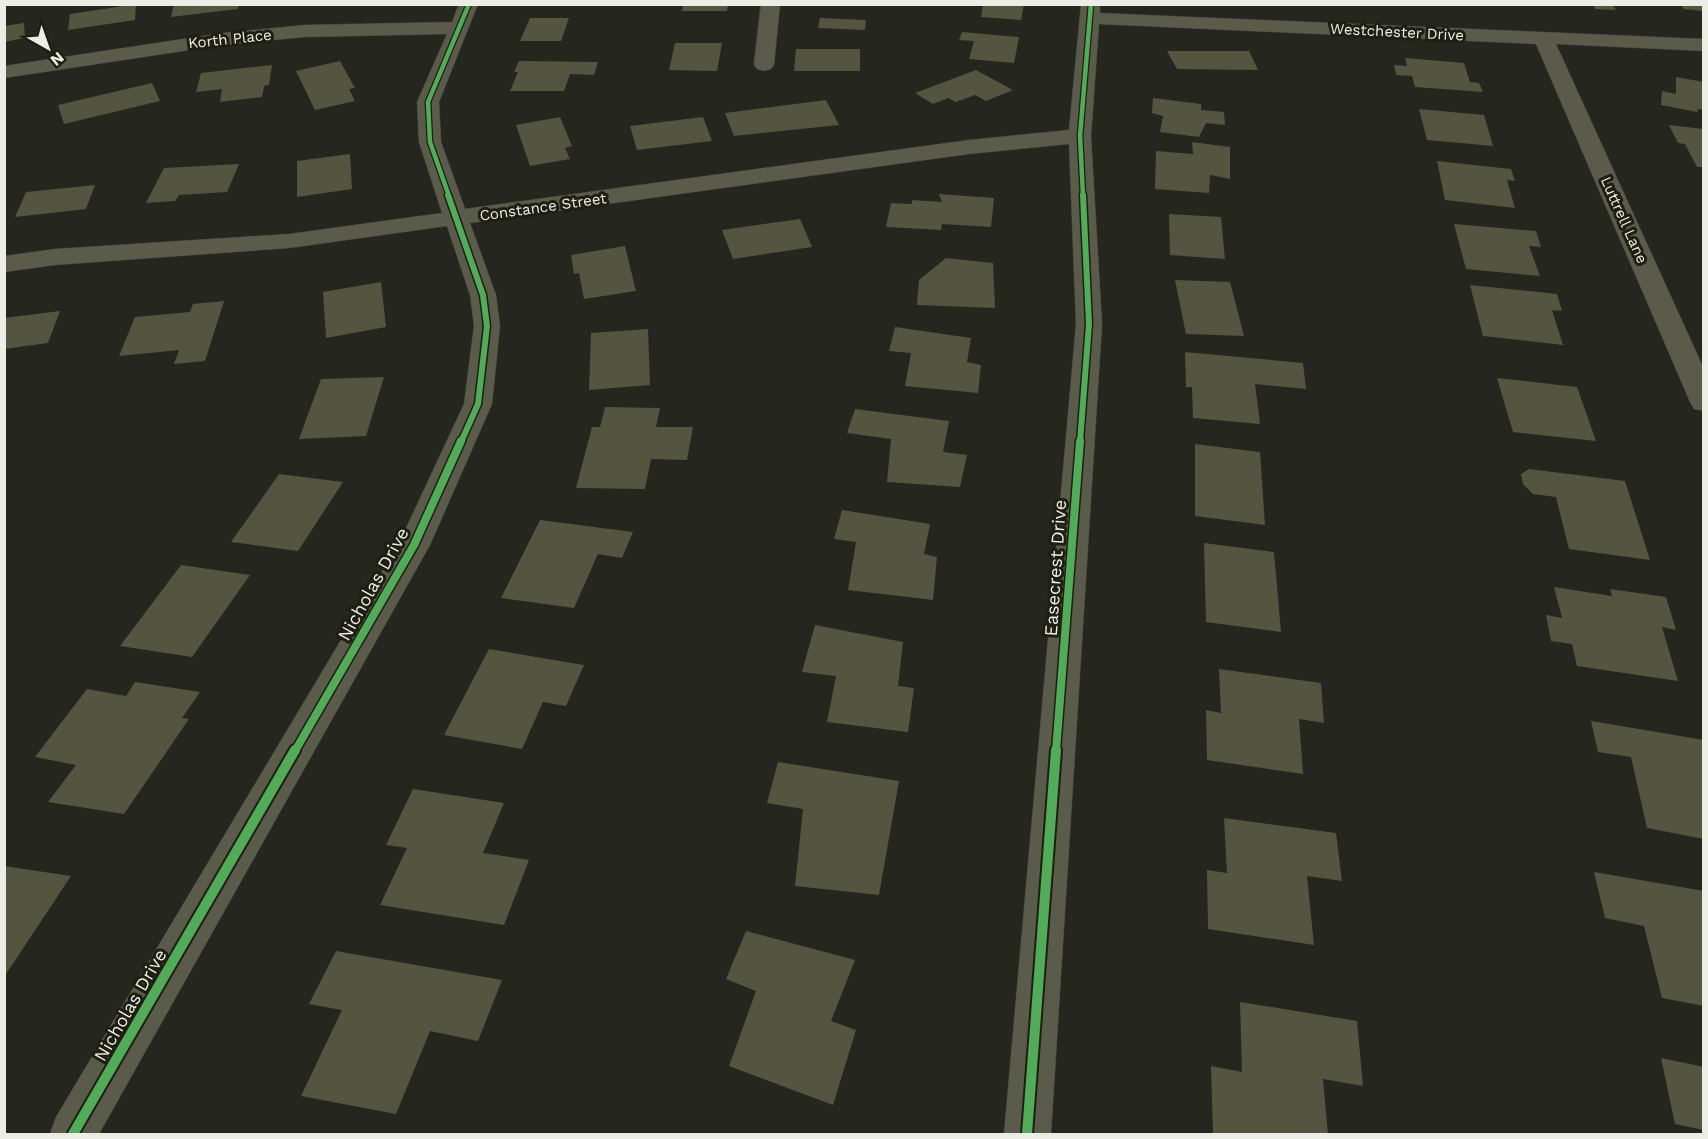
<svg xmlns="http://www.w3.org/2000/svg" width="1708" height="1139" font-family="'Work Sans',sans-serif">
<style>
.building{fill:#535541}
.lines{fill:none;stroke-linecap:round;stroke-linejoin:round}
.minor-casing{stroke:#40413b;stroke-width:1}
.minor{fill:#5a5b4b;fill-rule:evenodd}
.cycleway-far3-casing{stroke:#1e1f12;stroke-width:7}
.cycleway-far2-casing{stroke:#1e1f12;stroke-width:9}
.cycleway-far1-casing{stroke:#1e1f12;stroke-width:11}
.cycleway-casing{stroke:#1e1f12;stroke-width:14}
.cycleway-far3{stroke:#51ab58;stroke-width:4.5}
.cycleway-far2{stroke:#51ab58;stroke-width:6}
.cycleway-far1{stroke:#51ab58;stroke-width:8}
.cycleway{stroke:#51ab58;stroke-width:10}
.labels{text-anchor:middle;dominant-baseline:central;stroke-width:6;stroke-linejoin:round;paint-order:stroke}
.far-street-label{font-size:15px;fill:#eceee5;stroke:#1e1f12}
.street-label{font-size:18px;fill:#eceee5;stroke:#1e1f12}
</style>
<rect width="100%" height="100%" fill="#25261e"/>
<g class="building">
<polygon points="136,4 135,20 68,30 70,14"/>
<polygon points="174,4 239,4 238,9 171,17"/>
<polygon points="683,4 728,4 727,11 682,11"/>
<polygon points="983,4 1024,4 1021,20 981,17"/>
<polygon points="1593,4 1612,4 1616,10 1595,9"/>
<polygon points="1681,4 1704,4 1704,11 1683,9"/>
<polygon points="530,18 569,18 561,41 520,41"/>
<polygon points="820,18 866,20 865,30 818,28"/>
<polygon points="24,23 25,38 4,42 4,26"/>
<polygon points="962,32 1019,37 1014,63 969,59 974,41 959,40"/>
<polygon points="675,43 722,43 717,71 669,70"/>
<polygon points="796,49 860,49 860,71 794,71"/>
<polygon points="1167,51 1249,51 1258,70 1177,69"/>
<polygon points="1405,58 1464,63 1470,82 1479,83 1483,92 1415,87 1412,76 1396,75 1394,65 1407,66"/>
<polygon points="340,61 355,88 349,89 355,101 315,110 296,71"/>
<polygon points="519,61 598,62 594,75 570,74 564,91 510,91 518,72 514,72"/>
<polygon points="272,65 269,85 264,86 262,97 220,102 222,89 196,92 201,73"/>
<polygon points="976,70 1013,90 986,101 975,95 956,102 948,98 933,104 915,93"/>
<polygon points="1676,77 1704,82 1704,110 1698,109 1697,112 1661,105 1662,91 1676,94"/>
<polygon points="152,83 160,101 64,124 58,105"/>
<polygon points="1153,98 1201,104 1201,110 1224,112 1225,125 1206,123 1199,137 1160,132 1163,116 1152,113"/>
<polygon points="826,100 839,125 734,136 725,113"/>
<polygon points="1419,109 1484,115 1493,146 1427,140"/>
<polygon points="560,117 572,146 565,148 570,159 530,166 516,125"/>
<polygon points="703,117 712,141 637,150 630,126"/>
<polygon points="1669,125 1704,129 1704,167 1697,167 1685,144 1678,143"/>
<polygon points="1192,142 1230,147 1230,179 1210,175 1209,193 1155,189 1156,151 1193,154"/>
<polygon points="350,154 352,189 297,197 297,161"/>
<polygon points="1437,161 1511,169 1515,181 1507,180 1515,208 1445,200"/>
<polygon points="239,164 227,192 179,195 175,201 146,203 164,168"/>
<polygon points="95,185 86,209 15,217 26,192"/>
<polygon points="939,194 994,198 991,227 942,224 941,230 886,227 891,203 912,204 912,200 942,202"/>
<polygon points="1169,214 1221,217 1225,259 1170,255"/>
<polygon points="800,219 812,247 733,259 722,230"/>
<polygon points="1454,224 1536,231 1541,247 1529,246 1540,276 1466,269"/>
<polygon points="625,246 636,291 584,299 579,273 574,274 571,255"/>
<polygon points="946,258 993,263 995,308 917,305 919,280"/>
<polygon points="1175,280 1230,282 1244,336 1186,334"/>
<polygon points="381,282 386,327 326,338 323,292"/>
<polygon points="1470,285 1557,294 1562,311 1552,310 1563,345 1483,336"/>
<polygon points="224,301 205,361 174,364 179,350 119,356 135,317 190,312 193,304"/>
<polygon points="60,311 48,343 4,349 4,318"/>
<polygon points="895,327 971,338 967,362 981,365 978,393 905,386 911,353 889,351"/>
<polygon points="648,329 650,385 589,390 591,333"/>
<polygon points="1185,352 1303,363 1306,389 1255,384 1260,424 1193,418 1192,387 1186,387"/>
<polygon points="384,377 366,436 299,439 321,379"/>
<polygon points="1497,378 1577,387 1596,441 1513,432"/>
<polygon points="605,407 660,408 656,427 693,427 687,460 651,459 645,489 576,488 592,427 600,427"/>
<polygon points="855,409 949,421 943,452 967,455 960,487 887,482 891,439 847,433"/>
<polygon points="1195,444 1260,452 1265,525 1195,516"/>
<polygon points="1529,469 1625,481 1650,560 1569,549 1556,497 1533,494 1523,484 1521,474"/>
<polygon points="279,474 343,482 298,551 231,542"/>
<polygon points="842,510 930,524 924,554 937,557 933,600 848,590 856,542 834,539"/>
<polygon points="540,520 633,532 622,558 598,554 574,608 501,598"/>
<polygon points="1204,543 1274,552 1281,632 1206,622"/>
<polygon points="181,565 250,575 192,657 120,646"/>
<polygon points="1554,587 1612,596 1610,589 1666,597 1676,630 1662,627 1678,681 1577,666 1572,644 1551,641 1546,615 1562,618"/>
<polygon points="815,625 903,642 898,686 914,688 908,732 827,722 836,676 802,672"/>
<polygon points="489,649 584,665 566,706 543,702 522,749 444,735"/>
<polygon points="1219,669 1321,683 1324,723 1299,719 1303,774 1207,760 1206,710 1221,713"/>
<polygon points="135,682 200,692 182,718 189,719 124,814 48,802 76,765 35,757 87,689 126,696"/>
<polygon points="1591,721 1704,740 1704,839 1647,828 1631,757 1598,752"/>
<polygon points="778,762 899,781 879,895 795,886 803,809 767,803"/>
<polygon points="413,789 504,803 483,853 529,860 504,925 380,905 407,848 386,845"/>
<polygon points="1224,818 1336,833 1342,881 1307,876 1314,945 1208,929 1207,870 1227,873"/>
<polygon points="4,866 71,876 4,977"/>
<polygon points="1594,872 1704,891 1704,1006 1662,998 1644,926 1605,918"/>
<polygon points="746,931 855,960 831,1021 856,1030 833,1105 729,1066 756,991 726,979"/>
<polygon points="336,951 502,980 478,1041 430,1031 396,1114 301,1096 342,1010 309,1004"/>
<polygon points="1240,1002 1357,1021 1363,1086 1323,1079 1328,1134 1213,1134 1211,1066 1242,1072"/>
<polygon points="1661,1058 1704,1067 1704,1130 1675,1124"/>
</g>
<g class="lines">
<defs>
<g id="minor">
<polygon points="459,4 478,4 439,102 441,142 465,209 969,140 1069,130 1081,4 1100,4 1100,13 1704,39 1704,51 1556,44 1704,369 1704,411 1694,409 1690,402 1536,44 1099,24 1091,136 1102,324 1051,1134 1004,1134 1076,324 1069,144 969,154 470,223 496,295 500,326 492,404 430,545 99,1134 50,1134 56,1117 399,543 464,404 474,326 470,295 447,226 289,248 55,265 4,272 4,256 55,249 289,234 442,213 419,142 417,102 447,34 305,37 223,45 4,78 4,66 223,33 305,25 452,22"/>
<polygon points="761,4 780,4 774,65 771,69 764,71 757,69 754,65"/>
</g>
</defs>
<use href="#minor" class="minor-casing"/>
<use href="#minor" class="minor"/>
<defs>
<g id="cycleway-far3">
<polyline points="449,196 430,142 428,102 469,4"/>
<polyline points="1083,196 1080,136 1091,4"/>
</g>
<g id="cycleway-far2">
<polyline points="448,195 483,295 487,326 478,404 461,442"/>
<polyline points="1080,442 1089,324 1083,195"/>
</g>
<g id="cycleway-far1">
<polyline points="295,751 414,545 461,441"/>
<polyline points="1056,751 1080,441"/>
</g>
<g id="cycleway">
<polyline points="73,1134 295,750"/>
<polyline points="1027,1134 1056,750"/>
</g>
</defs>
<use href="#cycleway-far3" class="cycleway-far3-casing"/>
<use href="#cycleway-far2" class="cycleway-far2-casing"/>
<use href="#cycleway-far1" class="cycleway-far1-casing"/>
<use href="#cycleway" class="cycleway-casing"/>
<use href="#cycleway-far3" class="cycleway-far3"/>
<use href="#cycleway-far2" class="cycleway-far2"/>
<use href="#cycleway-far1" class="cycleway-far1"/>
<use href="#cycleway" class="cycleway"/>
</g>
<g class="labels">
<g class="far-street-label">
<text transform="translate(1397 32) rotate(3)">Westchester Drive</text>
<text transform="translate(230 39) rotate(-6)">Korth Place</text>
<text transform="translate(543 207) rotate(-8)">Constance Street</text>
<text transform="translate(1624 220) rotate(66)">Luttrell Lane</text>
</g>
<g class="street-label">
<text transform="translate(1055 568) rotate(-86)">Easecrest Drive</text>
<text transform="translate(373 584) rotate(-61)">Nicholas Drive</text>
<text transform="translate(130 1005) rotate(-60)">Nicholas Drive</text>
</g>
</g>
<rect width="1708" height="1139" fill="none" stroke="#eceee5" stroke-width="12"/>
<g transform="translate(48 48) rotate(140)" stroke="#1e1f12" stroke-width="4.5" paint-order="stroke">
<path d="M0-4.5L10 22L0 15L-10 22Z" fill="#eceee5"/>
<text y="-9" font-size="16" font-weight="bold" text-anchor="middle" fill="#eceee5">N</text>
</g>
</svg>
